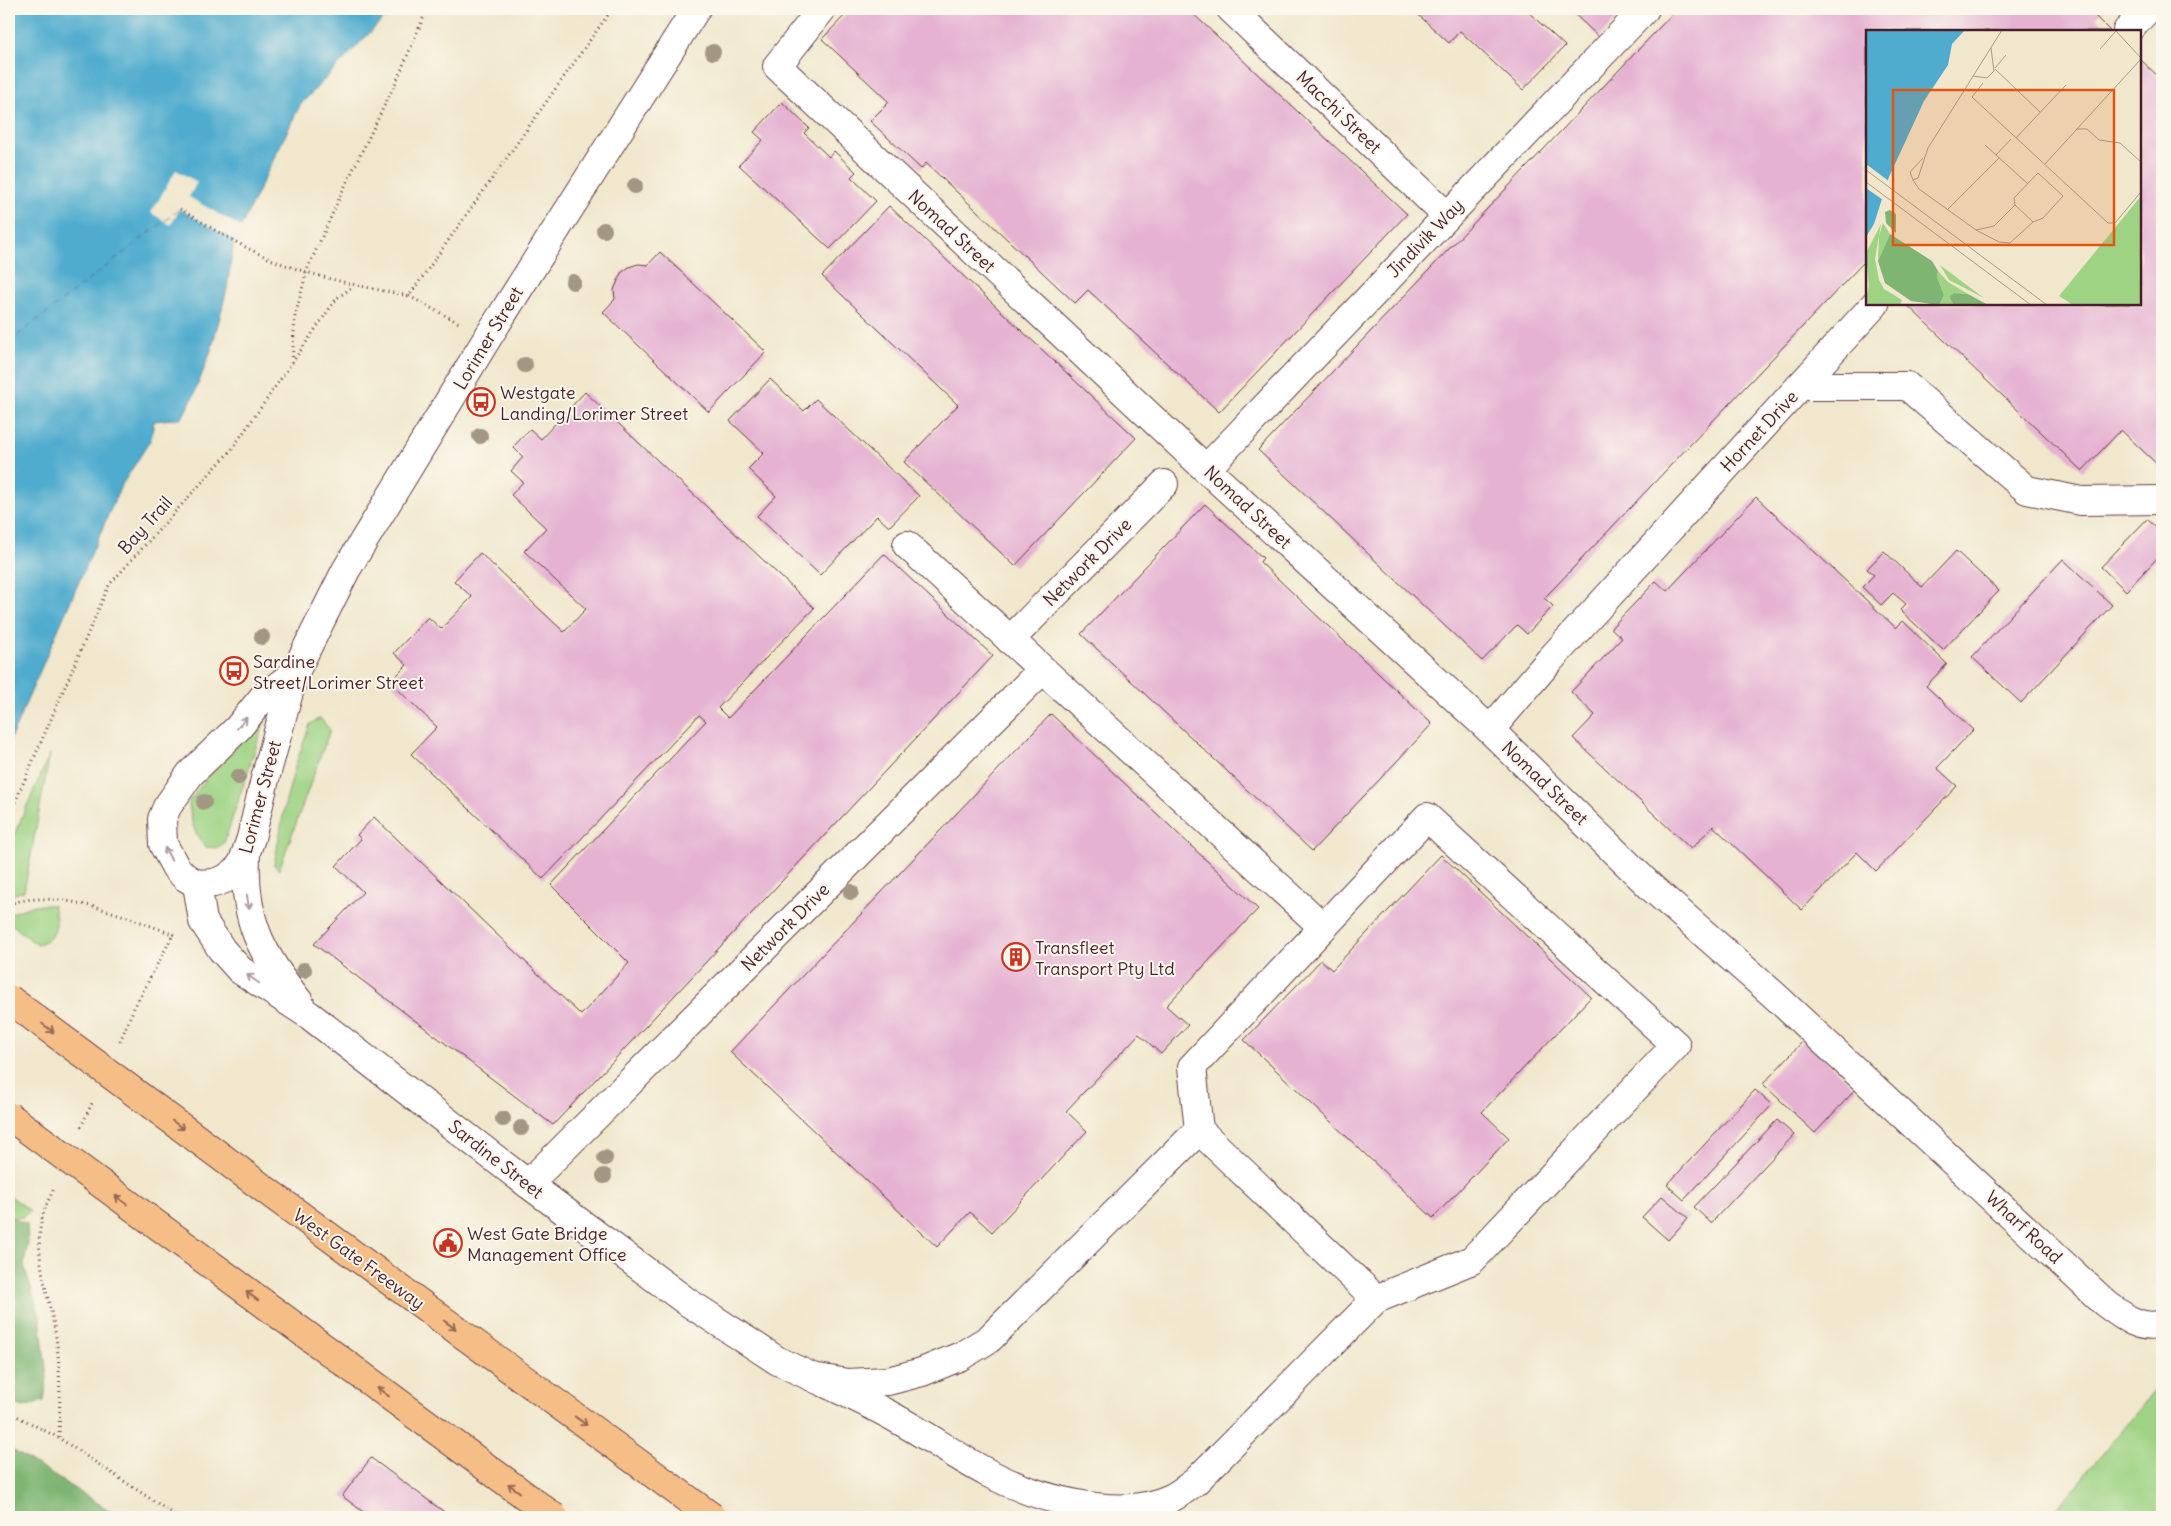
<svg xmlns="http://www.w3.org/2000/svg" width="2171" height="1526" font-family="Delius,sans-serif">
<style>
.green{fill:#9ed384;stroke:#747958}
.forest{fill:#7eb572;stroke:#646a4e}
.water{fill:#50acce;stroke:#4d667c}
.pier{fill:#f0e7cc}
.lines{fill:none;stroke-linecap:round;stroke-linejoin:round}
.ferry{stroke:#4c576c;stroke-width:1;stroke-dasharray:6 5;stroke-linecap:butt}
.building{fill:#e5b2d2}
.minor-casing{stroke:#633d43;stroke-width:30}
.path{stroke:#633d43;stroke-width:3;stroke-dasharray:1 4;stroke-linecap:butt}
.minor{stroke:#fff;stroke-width:28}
.highway-bridge-casing{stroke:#633d43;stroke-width:30;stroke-linecap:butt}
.highway-bridge{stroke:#f6be87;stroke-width:28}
.tree{fill:#a29782}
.oneway{stroke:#ae9aa0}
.oneway2{stroke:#976754}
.labels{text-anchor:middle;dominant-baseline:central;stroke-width:4;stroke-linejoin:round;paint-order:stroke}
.street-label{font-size:18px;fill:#4a1f2b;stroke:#fbf7ec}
.poi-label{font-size:18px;fill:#4a1f2b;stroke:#fbf7ec;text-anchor:start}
.inset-river{fill:none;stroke:#50acce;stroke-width:2.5}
.inset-road{fill:none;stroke:#ae978c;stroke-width:1}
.view{fill:#e0560e;fill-opacity:0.15;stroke:#e0560e;stroke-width:2.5}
.inset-edge{fill:none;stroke:#4a1f2b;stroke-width:2.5}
</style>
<rect width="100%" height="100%" fill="#fbf7ec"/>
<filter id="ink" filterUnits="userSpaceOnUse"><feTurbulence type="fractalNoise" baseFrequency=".02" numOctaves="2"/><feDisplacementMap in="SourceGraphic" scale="10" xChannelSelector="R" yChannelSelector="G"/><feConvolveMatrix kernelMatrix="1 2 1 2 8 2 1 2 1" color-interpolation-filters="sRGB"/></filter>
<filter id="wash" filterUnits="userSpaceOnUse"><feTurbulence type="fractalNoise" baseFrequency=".0096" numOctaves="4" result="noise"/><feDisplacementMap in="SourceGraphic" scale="20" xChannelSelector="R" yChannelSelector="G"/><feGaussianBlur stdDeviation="1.12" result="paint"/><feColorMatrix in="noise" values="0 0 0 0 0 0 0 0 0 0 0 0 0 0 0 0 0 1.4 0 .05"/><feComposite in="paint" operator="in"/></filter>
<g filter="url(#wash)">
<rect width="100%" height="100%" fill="#f0e7cc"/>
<g class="green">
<path d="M267,714L224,843L219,848L205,847C193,831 191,822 189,802L203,783L265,715Z"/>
<polygon points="320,718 330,730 279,870 274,865 285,805 295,767 310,724"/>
<polygon points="50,754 24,891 9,896 9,846"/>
<path d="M34,905H53C58,926 59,936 37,945L9,922V914Z"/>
<polygon points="9,1195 30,1211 22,1217 10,1218 9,1217"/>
<polygon points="2162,1382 2162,1517 2050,1517"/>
</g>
<g class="forest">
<polygon points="9,1217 27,1224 28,1243 24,1265 40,1318 47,1377 44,1401 24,1407 9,1403"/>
<polygon points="9,1448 120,1517 9,1517"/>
</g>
<polygon class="water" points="9,9 389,9 386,16 300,105 234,241 227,289 211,351 193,397 182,418 154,421 151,439 120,488 9,742"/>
<polygon class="pier" points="176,170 197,182 189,197 243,228 237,242 180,209 171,225 151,213"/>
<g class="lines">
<polyline class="ferry" points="9,342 180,209"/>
</g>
<g id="blocks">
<g class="building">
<polygon points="851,9 1188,9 1407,214 1219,412 1088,290 1075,303 926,163 921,169 870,121 889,102 822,39"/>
<polygon points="1412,9 1525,9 1565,46 1523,90 1460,31 1449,43"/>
<polygon points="1569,9 1626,9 1599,37"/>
<polygon points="1677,9 2104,9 2096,17 2110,31 1867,31 1867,267 1863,263 1555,587 1544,598 1553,606 1527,634 1517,625 1482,661 1258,450"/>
<polygon points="2140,59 2162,80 2162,469 2121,430 2082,471 1906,304 2140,304"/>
<polygon points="782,102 809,128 804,133 829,157 834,151 856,172 851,177 876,201 830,249 739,165 763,140 754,132"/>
<polygon points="889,206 1136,438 1015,566 904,462 958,405 822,276"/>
<polygon points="660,252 766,352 709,412 603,312 615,299 614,290 621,273 629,267 638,264 648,265"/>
<polygon points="770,379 804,411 816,399 919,496 889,527 877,516 820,575 757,516 776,496 748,469 764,453 730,421"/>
<polygon points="585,392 814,608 718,708 728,718 884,554 993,656 553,1125 314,944 363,892 336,866 361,839 357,835 374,817 581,1015 629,963 551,885 706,721 699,715 543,879 411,754 437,727 390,682 407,665 394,653 428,617 441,629 472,597 454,581 480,553 564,632 586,609 524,551 546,528 511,495 523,482 511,471 523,457 513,447 530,429 541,439"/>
<polygon points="1756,497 1896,628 1903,621 1947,664 1926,686 1973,730 1937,768 1957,786 1876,871 1857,852 1802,910 1713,826 1691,849 1573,738 1595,715 1571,692 1622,638 1611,628 1656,581 1667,591"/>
<polygon points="1205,504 1263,558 1260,562 1432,724 1312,851 1081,634"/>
<polygon points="2147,519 2162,533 2162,553 2126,591 2101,567"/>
<polygon points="1884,551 1922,587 1956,551 1999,591 1943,650 1900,610 1906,604 1893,593 1881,605 1862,587 1874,575 1867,569"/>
<polygon points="2063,559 2112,605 2021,703 1972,657"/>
<polygon points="1051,714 1258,909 1166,1006 1188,1025 1161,1054 1139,1034 1066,1111 1087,1131 992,1232 970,1212 937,1247 730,1052"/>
<polygon points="1441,855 1591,997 1482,1112 1509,1138 1433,1218 1244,1040 1321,960 1332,970"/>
<polygon points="1804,1040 1856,1089 1815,1133 1763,1084"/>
<polygon points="1755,1090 1772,1105 1684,1200 1667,1185"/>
<polygon points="1777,1120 1794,1135 1711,1223 1694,1207"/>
<polygon points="1662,1196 1688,1218 1668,1240 1642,1217"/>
<polygon points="371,1458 451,1517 370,1517 342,1496"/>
</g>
</g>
</g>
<g filter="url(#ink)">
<use href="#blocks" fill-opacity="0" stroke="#633d43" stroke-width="1"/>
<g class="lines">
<defs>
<g id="minor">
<path d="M822,9L777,66L1206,469L1490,730L1652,888L1774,995L2105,1303C2121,1315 2140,1331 2162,1324"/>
<polyline points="1231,9 1446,215"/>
<polyline points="2127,31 2148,9"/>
<polyline points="1800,386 1907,386 2027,490 2081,501 2162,500"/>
<polyline points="1206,469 1645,9"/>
<polyline points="907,545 1323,927"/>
<polyline points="1010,640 1164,484"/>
<polyline points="294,674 264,696 238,728 190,774 167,807 162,819 163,844 176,868 185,877 197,884 214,883 225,879 235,872 242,864 251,838 265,779 294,674 346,570 488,337 696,9"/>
<polyline points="1490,730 1549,661 1875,304"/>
<path d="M246,854C243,921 260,951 300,1003"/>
<path d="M197,884L203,921L222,950L240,970L309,1015L528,1184L686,1301L778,1361L812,1377L847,1383L888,1381L922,1372L961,1356L989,1339L1199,1130L1376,1299L1196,1481C1188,1487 1180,1494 1171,1498C1119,1523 1036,1498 988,1473C957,1457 928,1436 897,1419C869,1403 840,1390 812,1377"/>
<polyline points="1199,1130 1192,1067 1427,817 1676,1045 1472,1260 1376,1299"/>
<polyline points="528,1184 1042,670"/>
</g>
</defs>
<use href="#minor" class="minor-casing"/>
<g class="path">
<path d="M180,209C211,228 242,247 275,261C318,278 364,287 409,296L612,9"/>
<polyline points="409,296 459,323"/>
<polyline points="292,362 295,317 307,270 344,188 396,82 427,9"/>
<polyline points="9,816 109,585 232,449 337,298 354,286"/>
<path d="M9,904C56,887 129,917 174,935"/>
<polyline points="120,1041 134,1008 173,935"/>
<polyline points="81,1127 93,1101"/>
<path d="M53,1190C50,1198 45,1206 43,1215C32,1251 49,1296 55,1331C61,1367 60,1402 59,1438L178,1517"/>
<polyline points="9,1412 59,1438"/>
</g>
<use href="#minor" class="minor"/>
<defs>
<g id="highway-bridge">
<polyline points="9,999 275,1197 712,1517"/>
<polyline points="9,1116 554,1517"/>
</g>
</defs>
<use href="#highway-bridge" class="highway-bridge-casing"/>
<use href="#highway-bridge" class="highway-bridge"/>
</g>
<g class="tree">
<circle cx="713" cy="52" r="8"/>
<circle cx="635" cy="186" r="8"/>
<circle cx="604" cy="230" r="8"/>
<circle cx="573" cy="282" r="8"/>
<circle cx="525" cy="365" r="8"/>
<circle cx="480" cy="436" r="8"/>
<circle cx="262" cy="637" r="8"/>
<circle cx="238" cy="777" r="8"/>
<circle cx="204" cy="802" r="8"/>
<circle cx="851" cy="892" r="8"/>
<circle cx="304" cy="970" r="8"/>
<circle cx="503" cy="1119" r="8"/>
<circle cx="521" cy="1128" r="8"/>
<circle cx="605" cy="1158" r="8"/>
<circle cx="604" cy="1176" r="8"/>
</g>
<defs><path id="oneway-shaft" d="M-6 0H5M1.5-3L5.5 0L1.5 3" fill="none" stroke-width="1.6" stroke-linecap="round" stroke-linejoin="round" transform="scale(1.25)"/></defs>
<g class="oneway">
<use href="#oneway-shaft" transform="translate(242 723) rotate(-49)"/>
<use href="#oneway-shaft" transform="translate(168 854) rotate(-117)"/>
<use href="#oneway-shaft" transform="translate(248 902) rotate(81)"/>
<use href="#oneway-shaft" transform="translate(253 979) rotate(-145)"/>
</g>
<g class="oneway2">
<use href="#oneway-shaft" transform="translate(48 1028) rotate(37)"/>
<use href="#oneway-shaft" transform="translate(178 1125) rotate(37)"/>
<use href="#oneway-shaft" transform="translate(121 1200) rotate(-143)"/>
<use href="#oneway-shaft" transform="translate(252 1296) rotate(-144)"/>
<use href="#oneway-shaft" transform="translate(450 1325) rotate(36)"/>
<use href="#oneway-shaft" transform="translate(383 1392) rotate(-144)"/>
<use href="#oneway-shaft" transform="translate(581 1421) rotate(36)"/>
<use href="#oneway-shaft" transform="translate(514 1488) rotate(-144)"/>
</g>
</g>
<defs>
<symbol id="bus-ring" viewBox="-11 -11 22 22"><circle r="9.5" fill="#fbf7ec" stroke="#c8321e" stroke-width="1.5"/><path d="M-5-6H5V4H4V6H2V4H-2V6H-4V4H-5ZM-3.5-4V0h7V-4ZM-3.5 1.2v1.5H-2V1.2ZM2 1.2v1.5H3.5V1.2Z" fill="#c8321e"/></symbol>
<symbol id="building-ring" viewBox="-11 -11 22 22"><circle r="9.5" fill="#fbf7ec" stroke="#c8321e" stroke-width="1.5"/><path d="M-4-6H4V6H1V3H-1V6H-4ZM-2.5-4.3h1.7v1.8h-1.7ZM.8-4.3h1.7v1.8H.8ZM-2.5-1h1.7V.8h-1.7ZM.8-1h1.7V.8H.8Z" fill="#c8321e"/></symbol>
<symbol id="civic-ring" viewBox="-11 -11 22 22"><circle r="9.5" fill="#fbf7ec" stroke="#c8321e" stroke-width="1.5"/><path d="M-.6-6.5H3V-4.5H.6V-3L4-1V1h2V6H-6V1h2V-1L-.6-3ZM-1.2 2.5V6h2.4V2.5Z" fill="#c8321e"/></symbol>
</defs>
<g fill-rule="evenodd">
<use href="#bus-ring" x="465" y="386" width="32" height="32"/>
<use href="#bus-ring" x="218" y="655" width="32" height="32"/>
<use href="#building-ring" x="1000" y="941" width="32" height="32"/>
<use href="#civic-ring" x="432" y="1227" width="32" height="32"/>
</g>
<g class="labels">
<g class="street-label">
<text transform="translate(1339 112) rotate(44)">Macchi Street</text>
<text transform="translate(952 231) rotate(43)">Nomad Street</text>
<text transform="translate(1425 238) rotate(-46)">Jindivik Way</text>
<text transform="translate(488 338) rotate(-59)">Lorimer Street</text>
<text transform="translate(1759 431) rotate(-47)">Hornet Drive</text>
<text transform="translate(1248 507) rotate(43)">Nomad Street</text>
<text transform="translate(145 525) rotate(-48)">Bay Trail</text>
<text transform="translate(1087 562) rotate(-45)">Network Drive</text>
<text transform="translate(1545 783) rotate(44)">Nomad Street</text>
<text transform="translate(260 797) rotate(-75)">Lorimer Street</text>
<text transform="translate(785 927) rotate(-45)">Network Drive</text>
<text transform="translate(496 1159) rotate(38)">Sardine Street</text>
<text transform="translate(2024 1227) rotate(43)">Wharf Road</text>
<text transform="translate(359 1259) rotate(36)">West Gate Freeway</text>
</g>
<g class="poi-label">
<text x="500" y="392">Westgate<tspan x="500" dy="21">Landing/Lorimer Street</tspan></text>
<text x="253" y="661">Sardine<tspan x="253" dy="21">Street/Lorimer Street</tspan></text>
<text x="1035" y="947">Transfleet<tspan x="1035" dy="21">Transport Pty Ltd</tspan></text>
<text x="467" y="1233">West Gate Bridge<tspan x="467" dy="21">Management Office</tspan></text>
</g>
</g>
<g transform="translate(1866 30)">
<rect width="275" height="275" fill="#f0e7cc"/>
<path d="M275,166V275H207L193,266ZM17,193L24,204L12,231L13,206ZM15,194L9,229L13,250L18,259L36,270L34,275H2L0,269L3,256L0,223ZM74,235L118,268L83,250ZM72,241L82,252L102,264L88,263L83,267L88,275H73L78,265L71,247Z" fill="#9ed384"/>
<path d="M24,180L30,184V203L20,193L19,182ZM24,204L66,231L72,241L71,247L78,265L73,275L45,271L19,253L12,231ZM88,263L102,264L122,275H88L83,267Z" fill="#7eb572"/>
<path d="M0,0H99L86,14L82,35L58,71L23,147L8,194L0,207Z" fill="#50acce"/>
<path d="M0,134L24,152L17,170L0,158Z" fill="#f0e7cc"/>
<path class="inset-river" d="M0,41L25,0M0,49L30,0M0,60L38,0M0,117L46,81"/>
<path class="inset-road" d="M249,0L275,28M234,19L250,1M129,38L140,25M129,39L174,82M107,46L121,48L128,41L125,18M117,53L106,67L242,193H249L275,162M210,99H221L233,110L254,113L275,132M150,108L200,55M119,115L162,154M130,125L145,109M57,128L44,142L47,150L52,148L62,118L136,0M179,134L275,29M0,140L181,275M47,150L53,159L110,200L128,196L149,175L167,192L144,213L133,212L110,200M0,152L165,275M149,175L148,168L172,143L197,166L177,188L167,192M81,180L133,128"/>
<path class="view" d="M27,60H248V215H27Z"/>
<rect width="275" height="275" class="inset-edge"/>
</g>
<rect width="2171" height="1526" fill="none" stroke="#fbf7ec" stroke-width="30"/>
</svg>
